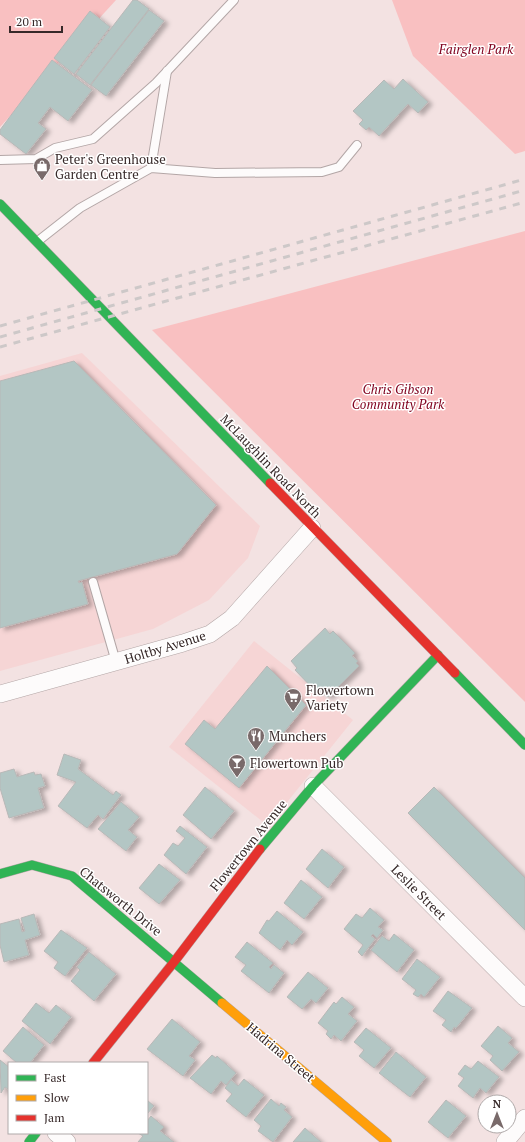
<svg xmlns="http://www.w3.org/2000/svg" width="525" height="1142" font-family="'PT Serif',serif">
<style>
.built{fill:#f6d5d5}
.green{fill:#f9c0c1}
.building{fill:#b3c6c4;stroke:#b8b8b7;filter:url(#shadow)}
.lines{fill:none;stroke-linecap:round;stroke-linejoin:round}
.lane-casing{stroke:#b3a6a6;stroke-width:10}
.street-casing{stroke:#b3a6a6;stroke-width:18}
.fast-casing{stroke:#b3a6a6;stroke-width:10}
.slow-casing{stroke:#b3a6a6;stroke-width:10}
.jam-casing{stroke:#b3a6a6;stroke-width:10}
.lane{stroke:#fdfbfb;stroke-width:8}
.street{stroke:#fdfbfb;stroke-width:17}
.fast{stroke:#30b455;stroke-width:9}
.slow{stroke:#ff9f0a;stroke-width:9}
.jam{stroke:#e5322d;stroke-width:9}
.rail{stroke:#cdc8c8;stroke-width:3;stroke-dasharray:7 7;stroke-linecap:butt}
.labels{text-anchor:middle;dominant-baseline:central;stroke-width:3;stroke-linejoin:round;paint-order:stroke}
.park-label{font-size:13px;font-style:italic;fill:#820521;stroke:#fff}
.poi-label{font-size:13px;fill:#372929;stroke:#fff;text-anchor:start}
.street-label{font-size:13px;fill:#372929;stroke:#fff}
</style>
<defs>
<filter id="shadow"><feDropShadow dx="4.5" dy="2.5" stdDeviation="2" flood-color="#0004"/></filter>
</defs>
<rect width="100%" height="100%" fill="#f3e2e2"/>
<g class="built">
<polygon points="82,353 260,526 248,558 209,600 153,629 0,671 0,376"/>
<polygon points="254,641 353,720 268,826 169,747"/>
</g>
<g class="green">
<polygon points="0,0 116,0 0,127"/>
<polygon points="392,0 525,0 525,151 515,154 413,56"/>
<polygon points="525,231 525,702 152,330"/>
</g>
<g class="building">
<polygon points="133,0 137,0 149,9 90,85 76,74"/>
<polygon points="149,10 164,21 106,96 91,85"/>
<polygon points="90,11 110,27 74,74 54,58"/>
<polygon points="52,60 92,90 68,121 50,107 38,123 46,129 26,154 0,134 0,130"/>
<polygon points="403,79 428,102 418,113 408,104 379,136 369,127 366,130 359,124 363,120 353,111 384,80 394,89"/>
<polygon points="74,361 216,505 177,554 78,581 79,583 82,582 88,604 0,628 0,381"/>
<polygon points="325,628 330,634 333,631 355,653 352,656 358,661 356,663 359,666 328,697 318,689 316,692 295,670 297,668 291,661"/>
<polygon points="267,666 306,705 239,788 185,744 204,720 215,729"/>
<polygon points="64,754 81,760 78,769 113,795 116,791 121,795 103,819 98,815 87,828 58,806 76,782 57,775"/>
<polygon points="14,769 17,777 34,772 35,775 41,774 45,786 38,788 44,808 9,818 0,788 0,773"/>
<polygon points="205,787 234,811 211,839 183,815"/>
<polygon points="434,787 525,878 525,930 408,813"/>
<polygon points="121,802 139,817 128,830 137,837 126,851 98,829"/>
<polygon points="180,826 207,847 186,874 164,855 173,843 178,846 185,838 176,831"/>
<polygon points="322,849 344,867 328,888 306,869"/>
<polygon points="159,864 180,880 159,904 139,888"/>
<polygon points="301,880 322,897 304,919 284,903"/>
<polygon points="370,908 384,920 378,927 383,930 377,938 373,934 371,936 375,939 362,956 358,952 363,945 344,929 356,914 362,918"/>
<polygon points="277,911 303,932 292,945 287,940 280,950 259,933 267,920 269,921"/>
<polygon points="34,914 40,935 25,940 29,955 4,962 0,945 0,924 19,919 22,932 25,931 21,918"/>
<polygon points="61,930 87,948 65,976 54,968 58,962 44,951"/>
<polygon points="394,934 414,950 397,972 371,950 382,936 389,941"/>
<polygon points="247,942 273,963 269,967 271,969 274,965 284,973 269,993 241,971 246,965 235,957"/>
<polygon points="89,952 116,974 94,1001 71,981 80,970 77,967"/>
<polygon points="417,959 440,977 424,997 421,994 418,997 413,994 416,990 402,979"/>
<polygon points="308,972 328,988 316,1003 311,999 302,1009 287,997"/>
<polygon points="448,991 472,1008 456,1028 454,1027 451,1032 442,1025 446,1020 433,1011"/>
<polygon points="342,997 354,1007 348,1014 357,1021 341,1041 334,1035 331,1039 326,1034 328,1031 318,1023 334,1002 336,1004"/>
<polygon points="36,1003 49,1013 56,1005 71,1017 50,1044 22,1021"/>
<polygon points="172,1019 200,1042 189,1056 195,1060 183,1076 147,1049"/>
<polygon points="498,1026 512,1038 508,1043 519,1052 502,1071 490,1060 493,1056 481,1046"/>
<polygon points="23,1027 44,1045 30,1063 17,1063 3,1051"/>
<polygon points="366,1028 391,1048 374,1068 359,1056 364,1050 354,1042"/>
<polygon points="396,1052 426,1077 410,1097 379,1073"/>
<polygon points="212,1055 216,1058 217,1056 236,1073 226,1085 221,1081 211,1094 190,1078"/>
<polygon points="0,1060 9,1067 9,1088 8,1089 5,1087 1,1093"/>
<polygon points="478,1061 499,1077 486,1093 480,1088 473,1098 458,1086 464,1078 458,1074 465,1065 471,1069"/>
<polygon points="244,1079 264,1095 246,1117 226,1101 232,1094 225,1088 231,1080 238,1086"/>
<polygon points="271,1099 279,1106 281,1103 286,1107 284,1110 292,1117 273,1142 258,1131 261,1126 254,1120"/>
<polygon points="147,1100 154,1106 147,1114"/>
<polygon points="446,1100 466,1116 448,1138 428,1122"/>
<polygon points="151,1116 164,1127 160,1131 174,1142 138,1142 143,1136 138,1133 147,1133 147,1121"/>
<polygon points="305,1128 321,1142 293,1142"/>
</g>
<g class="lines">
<defs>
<g id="lane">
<polyline points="0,160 36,159 55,148 93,139 156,83 234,0"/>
<polyline points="151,168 167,71"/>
<polyline points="38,241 80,208 151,168 215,173 322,172 339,167 357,145"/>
<polyline points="93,582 116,662"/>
</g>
<g id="street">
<polyline points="0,694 183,643 210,634 232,618 312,528"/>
<polyline points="313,786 525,998"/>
<polyline points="56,1133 67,1142"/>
<polyline points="505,1142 525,1118"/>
</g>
<g id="fast">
<polyline points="0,204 270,483"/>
<polyline points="455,673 525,745"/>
<polyline points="260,849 313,786 438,655"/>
<polyline points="0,874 32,865 72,876 222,1003"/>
<polyline points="29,1142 36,1133"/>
</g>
<polyline id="slow" points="222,1003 387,1142"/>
<g id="jam">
<polyline points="270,483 455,673"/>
<polyline points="93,1063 174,962 260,849"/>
</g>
</defs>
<use href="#lane" class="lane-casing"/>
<use href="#street" class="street-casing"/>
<use href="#fast" class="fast-casing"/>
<use href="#slow" class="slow-casing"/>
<use href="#jam" class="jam-casing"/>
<use href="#lane" class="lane"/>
<use href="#street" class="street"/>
<use href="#fast" class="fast"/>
<use href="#slow" class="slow"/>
<use href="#jam" class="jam"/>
<g class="rail">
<polyline points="0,326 525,179"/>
<polyline points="0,337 525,190"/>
<polyline points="0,347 525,202"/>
</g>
</g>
<defs>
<symbol id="shop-pin" viewBox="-11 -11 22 30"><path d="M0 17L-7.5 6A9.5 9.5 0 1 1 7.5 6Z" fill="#796a6a" stroke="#fff"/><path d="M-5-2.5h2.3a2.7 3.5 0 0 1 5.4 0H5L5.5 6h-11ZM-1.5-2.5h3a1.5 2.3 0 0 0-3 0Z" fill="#fff"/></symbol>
<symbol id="supermarket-pin" viewBox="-11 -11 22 30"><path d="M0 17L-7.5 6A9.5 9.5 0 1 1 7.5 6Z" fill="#796a6a" stroke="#fff"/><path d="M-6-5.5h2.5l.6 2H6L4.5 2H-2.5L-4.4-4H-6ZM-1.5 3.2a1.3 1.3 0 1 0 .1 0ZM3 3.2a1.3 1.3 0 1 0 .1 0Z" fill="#fff"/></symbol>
<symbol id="restaurant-pin" viewBox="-11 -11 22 30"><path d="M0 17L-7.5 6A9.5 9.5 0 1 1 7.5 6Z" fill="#796a6a" stroke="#fff"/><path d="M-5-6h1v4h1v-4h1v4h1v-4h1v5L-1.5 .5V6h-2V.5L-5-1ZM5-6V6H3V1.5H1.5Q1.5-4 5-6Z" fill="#fff"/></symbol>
<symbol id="bar-pin" viewBox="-11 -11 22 30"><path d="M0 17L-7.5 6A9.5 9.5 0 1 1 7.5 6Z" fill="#796a6a" stroke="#fff"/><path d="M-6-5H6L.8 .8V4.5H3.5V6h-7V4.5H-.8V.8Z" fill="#fff"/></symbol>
</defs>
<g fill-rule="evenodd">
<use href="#shop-pin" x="32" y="156" width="20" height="27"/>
<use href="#supermarket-pin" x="283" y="687" width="20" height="27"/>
<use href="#restaurant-pin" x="246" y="726" width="20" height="27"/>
<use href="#bar-pin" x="227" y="753" width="20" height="27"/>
</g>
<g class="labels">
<g class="park-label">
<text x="476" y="49">Fairglen Park</text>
<text x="398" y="389">Chris Gibson<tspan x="398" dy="15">Community Park</tspan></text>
</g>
<g class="poi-label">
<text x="55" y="159">Peter's Greenhouse<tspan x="55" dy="15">Garden Centre</tspan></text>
<text x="306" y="690">Flowertown<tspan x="306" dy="15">Variety</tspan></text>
<text x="269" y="736">Munchers</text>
<text x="250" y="763">Flowertown Pub</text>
</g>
<g class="street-label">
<text transform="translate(271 466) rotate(46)">McLaughlin Road North</text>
<text transform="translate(165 647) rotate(-17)">Holtby Avenue</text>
<text transform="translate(248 845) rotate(-51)">Flowertown Avenue</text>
<text transform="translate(419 892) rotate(45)">Leslie Street</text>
<text transform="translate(121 901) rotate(39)">Chatsworth Drive</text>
<text transform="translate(281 1052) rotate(40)">Hadrina Street</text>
</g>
</g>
<rect x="8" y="1062" width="140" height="72" fill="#ffffff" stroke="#afa9a9"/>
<rect x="16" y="1075" width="20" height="6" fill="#30b455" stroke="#afa9a9"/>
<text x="44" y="1082" font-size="12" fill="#372929">Fast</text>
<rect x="16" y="1095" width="20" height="6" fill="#ff9f0a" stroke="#afa9a9"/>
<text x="44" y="1102" font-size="12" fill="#372929">Slow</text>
<rect x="16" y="1115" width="20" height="6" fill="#e5322d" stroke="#afa9a9"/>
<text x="44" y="1122" font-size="12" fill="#372929">Jam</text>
<g transform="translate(497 1114)"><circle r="19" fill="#ffffff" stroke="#afa9a9"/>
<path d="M0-3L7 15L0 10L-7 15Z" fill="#796a6a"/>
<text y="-6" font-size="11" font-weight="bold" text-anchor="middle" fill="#372929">N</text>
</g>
<path d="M10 26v6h52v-6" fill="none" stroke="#372929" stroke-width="2"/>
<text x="16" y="26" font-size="12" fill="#372929" stroke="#ffffff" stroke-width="3" paint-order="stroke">20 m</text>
</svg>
